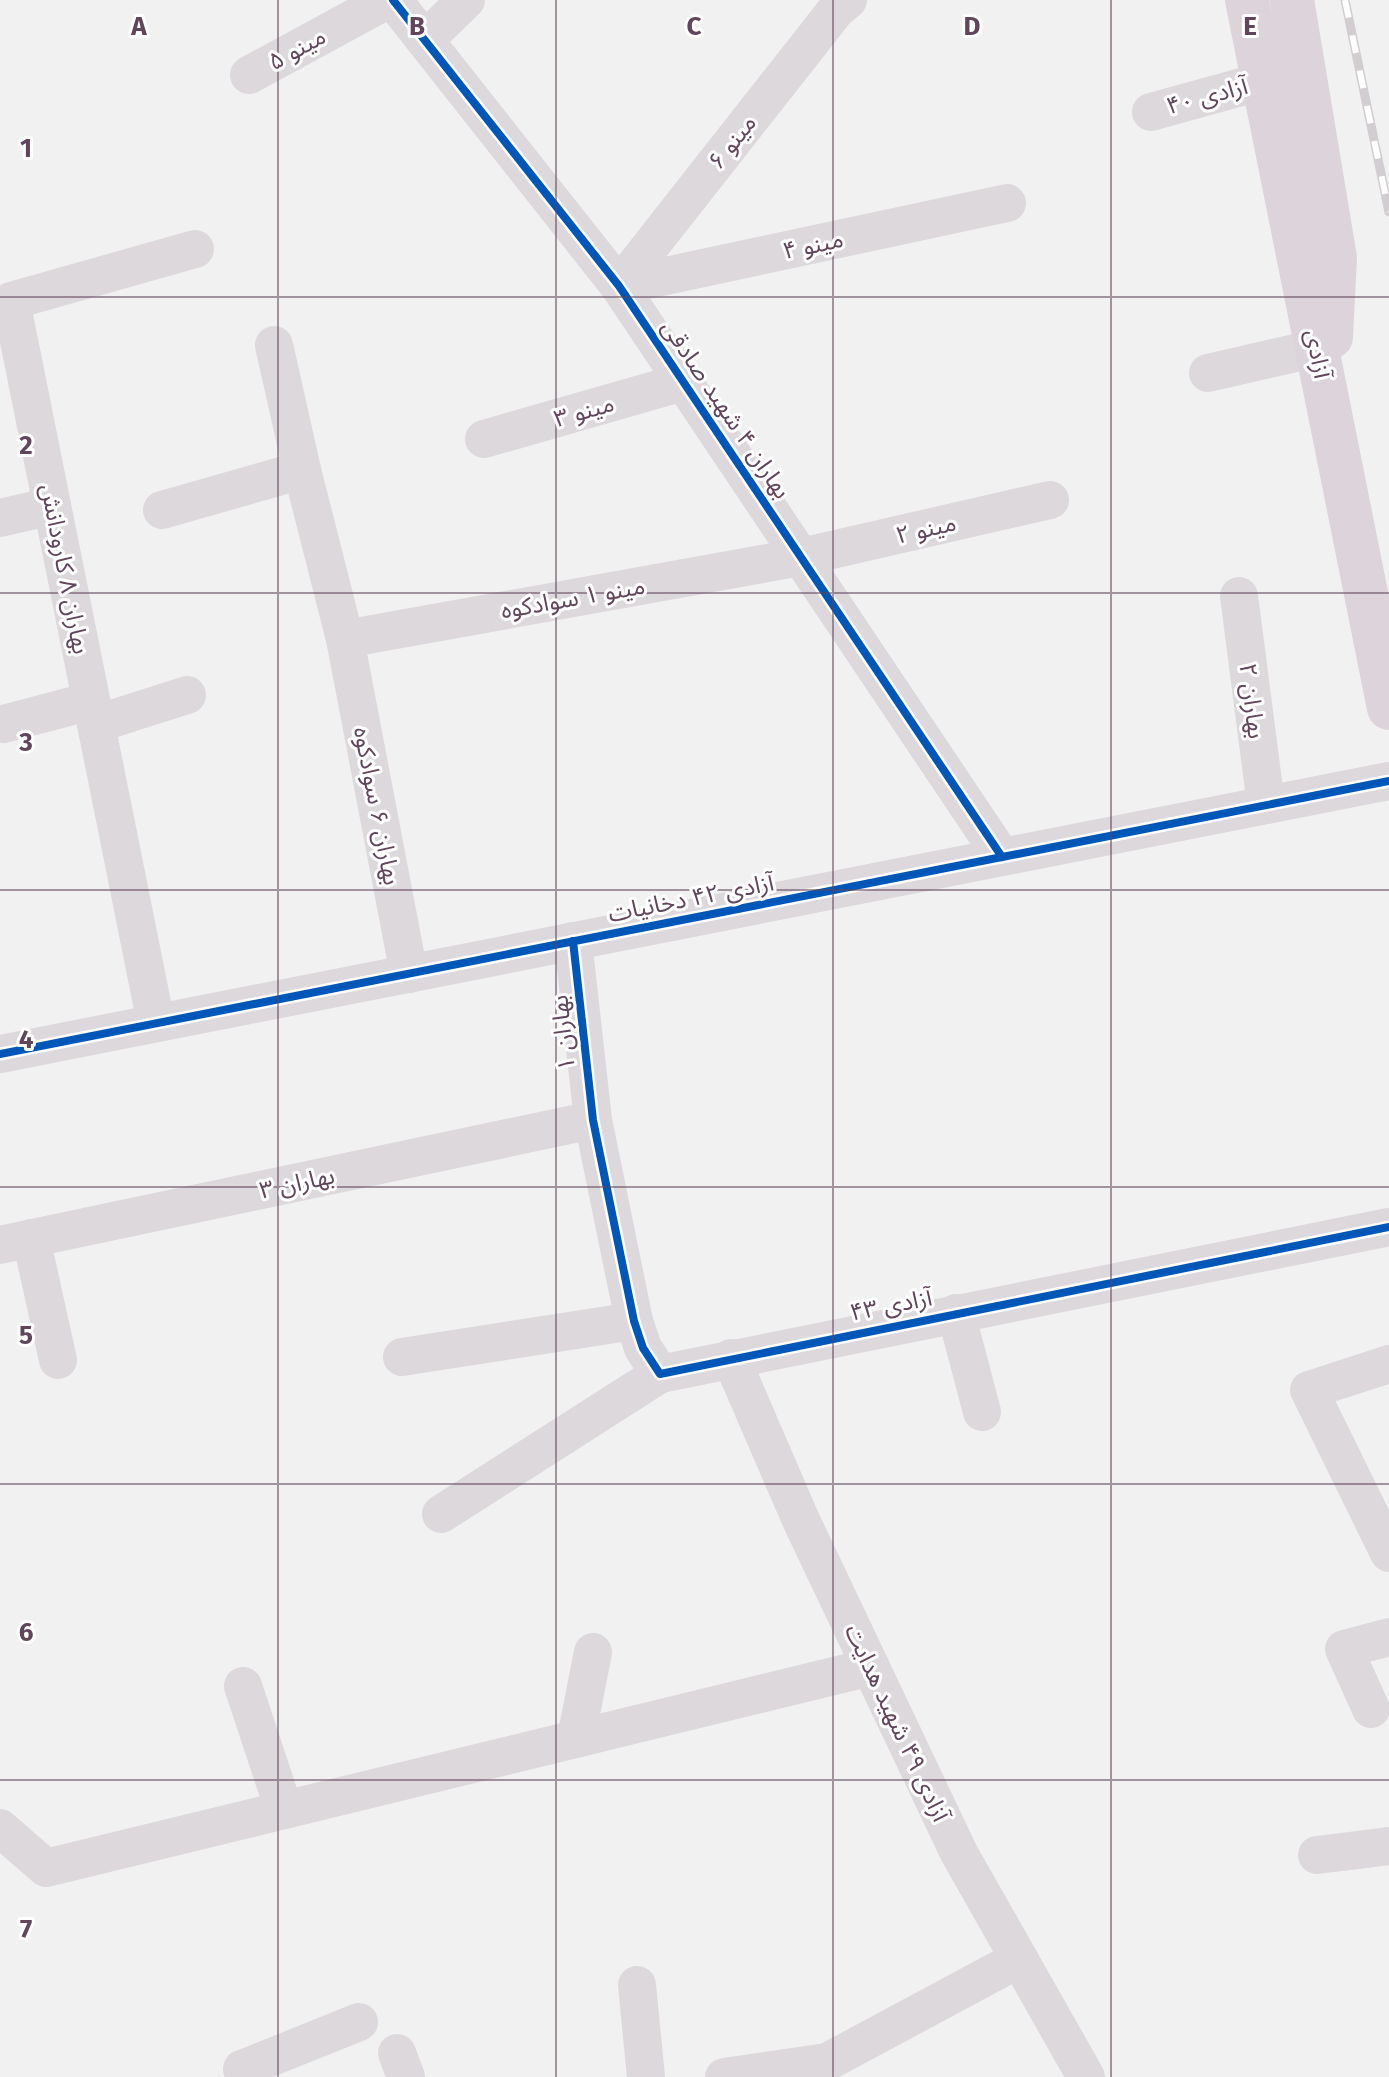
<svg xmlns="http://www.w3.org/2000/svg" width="1389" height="2077" font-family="'Fira Sans','Noto Sans Arabic',sans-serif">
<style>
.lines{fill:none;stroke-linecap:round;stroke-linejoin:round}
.minor{stroke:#ddd8dc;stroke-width:38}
.secondary{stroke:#dcd4da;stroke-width:44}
.rail-casing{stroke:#d2cdd1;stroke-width:9}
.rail{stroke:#fff;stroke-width:6;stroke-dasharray:18;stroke-linecap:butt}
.cycleway-casing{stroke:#fff;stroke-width:13}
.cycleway{stroke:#0057b8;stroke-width:8}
.grid{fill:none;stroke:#60455b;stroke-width:2;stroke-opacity:0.55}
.labels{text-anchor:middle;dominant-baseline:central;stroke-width:6;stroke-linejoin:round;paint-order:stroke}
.street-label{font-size:24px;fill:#60455b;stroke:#fff}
.grid-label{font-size:26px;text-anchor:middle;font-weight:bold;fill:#60455b;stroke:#fff;stroke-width:6;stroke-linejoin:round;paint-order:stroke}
</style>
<rect width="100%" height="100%" fill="#f0f1f0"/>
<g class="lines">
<g class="minor">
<polyline points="393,0 619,286 1002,857"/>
<polyline points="425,40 466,0"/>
<polyline points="249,75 387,0"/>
<polyline points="1151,112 1263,81"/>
<polyline points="619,286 1007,203"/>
<polyline points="619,286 836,10 848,0"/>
<polyline points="274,345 302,470 345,639 409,974"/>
<polyline points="1208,373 1317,348"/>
<polyline points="484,439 683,382"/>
<polyline points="162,510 302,470"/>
<polyline points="0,518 52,506"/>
<polyline points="1239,596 1266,805"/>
<polyline points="345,639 801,557 1050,500"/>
<polyline points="3,724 91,701"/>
<polyline points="96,724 187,695"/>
<polyline points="573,941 593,1120 634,1321 643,1348 660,1374 1389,1227"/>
<polyline points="156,1023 11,301 195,249"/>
<polyline points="0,1054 1389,781"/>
<polyline points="31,1238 58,1360"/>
<polyline points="0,1245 593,1120"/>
<polyline points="956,1313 982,1412"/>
<polyline points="402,1357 634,1321"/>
<polyline points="731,1358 800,1518 959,1853 1086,2077"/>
<polyline points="1389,1364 1309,1390 1389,1553"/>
<polyline points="441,1514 660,1374"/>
<polyline points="243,1686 284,1810"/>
<polyline points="1371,1709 1344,1649 1389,1637"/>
<polyline points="576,1739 593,1652"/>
<polyline points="0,1828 46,1868 871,1667"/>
<polyline points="1317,1855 1389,1846"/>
<polyline points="637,1985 646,2077"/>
<polyline points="397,2053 406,2077"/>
<polyline points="244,2077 242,2069 359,2022"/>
<polyline points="724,2077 827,2062 1019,1959"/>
</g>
<g class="secondary">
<polyline points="1247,0 1389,708"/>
<polyline points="1292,0 1335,258 1331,337"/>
</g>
<defs>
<polyline id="rail" points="1345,0 1389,212"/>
</defs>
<use href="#rail" class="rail-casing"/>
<use href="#rail" class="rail"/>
<defs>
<g id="cycleway">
<polyline points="393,0 619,286 1002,857"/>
<polyline points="573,941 593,1120 634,1321 643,1348 660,1374 1389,1227"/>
<polyline points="0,1054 1389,781"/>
</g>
</defs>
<use href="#cycleway" class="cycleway-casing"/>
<use href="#cycleway" class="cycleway"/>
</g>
<path class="grid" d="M278,0V2077M556,0V2077M833,0V2077M1111,0V2077M0,297H1389M0,593H1389M0,890H1389M0,1187H1389M0,1484H1389M0,1780H1389"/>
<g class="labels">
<g class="street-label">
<text transform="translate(297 49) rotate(-29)">مینو ۵</text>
<text transform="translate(1207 96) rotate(-15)">آزادی ۴۰</text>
<text transform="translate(732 142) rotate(-52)">مینو ۶</text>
<text transform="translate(813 245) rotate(-12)">مینو ۴</text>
<text transform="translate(1318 354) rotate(79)">آزادی</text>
<text transform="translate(726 409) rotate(56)">بهاران ۴ شهید صادقی</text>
<text transform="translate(584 411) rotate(-16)">مینو ۳</text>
<text transform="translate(926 529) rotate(-13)">مینو ۲</text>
<text transform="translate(65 569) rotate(79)">بهاران ۸ کارودانش</text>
<text transform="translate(573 598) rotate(-10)">مینو ۱ سوادکوه</text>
<text transform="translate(1252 701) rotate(83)">بهاران ۲</text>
<text transform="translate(377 806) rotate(79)">بهاران ۶ سوادکوه</text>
<text transform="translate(691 898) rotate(-11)">آزادی ۴۲ دخانیات</text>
<text transform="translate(563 1033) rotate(-96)">بهاران ۱</text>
<text transform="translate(297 1183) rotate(-12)">بهاران ۳</text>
<text transform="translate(891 1305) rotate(-11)">آزادی ۴۳</text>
<text transform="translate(897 1723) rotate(65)">آزادی ۴۹ شهید هدایت</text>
</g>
</g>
<g class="grid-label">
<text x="139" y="35">A</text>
<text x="417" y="35">B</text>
<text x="694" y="35">C</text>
<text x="972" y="35">D</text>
<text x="1250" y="35">E</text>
<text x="26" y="157">1</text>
<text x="26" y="454">2</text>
<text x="26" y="751">3</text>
<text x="26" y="1048">4</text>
<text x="26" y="1344">5</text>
<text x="26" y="1641">6</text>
<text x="26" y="1938">7</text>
</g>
</svg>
